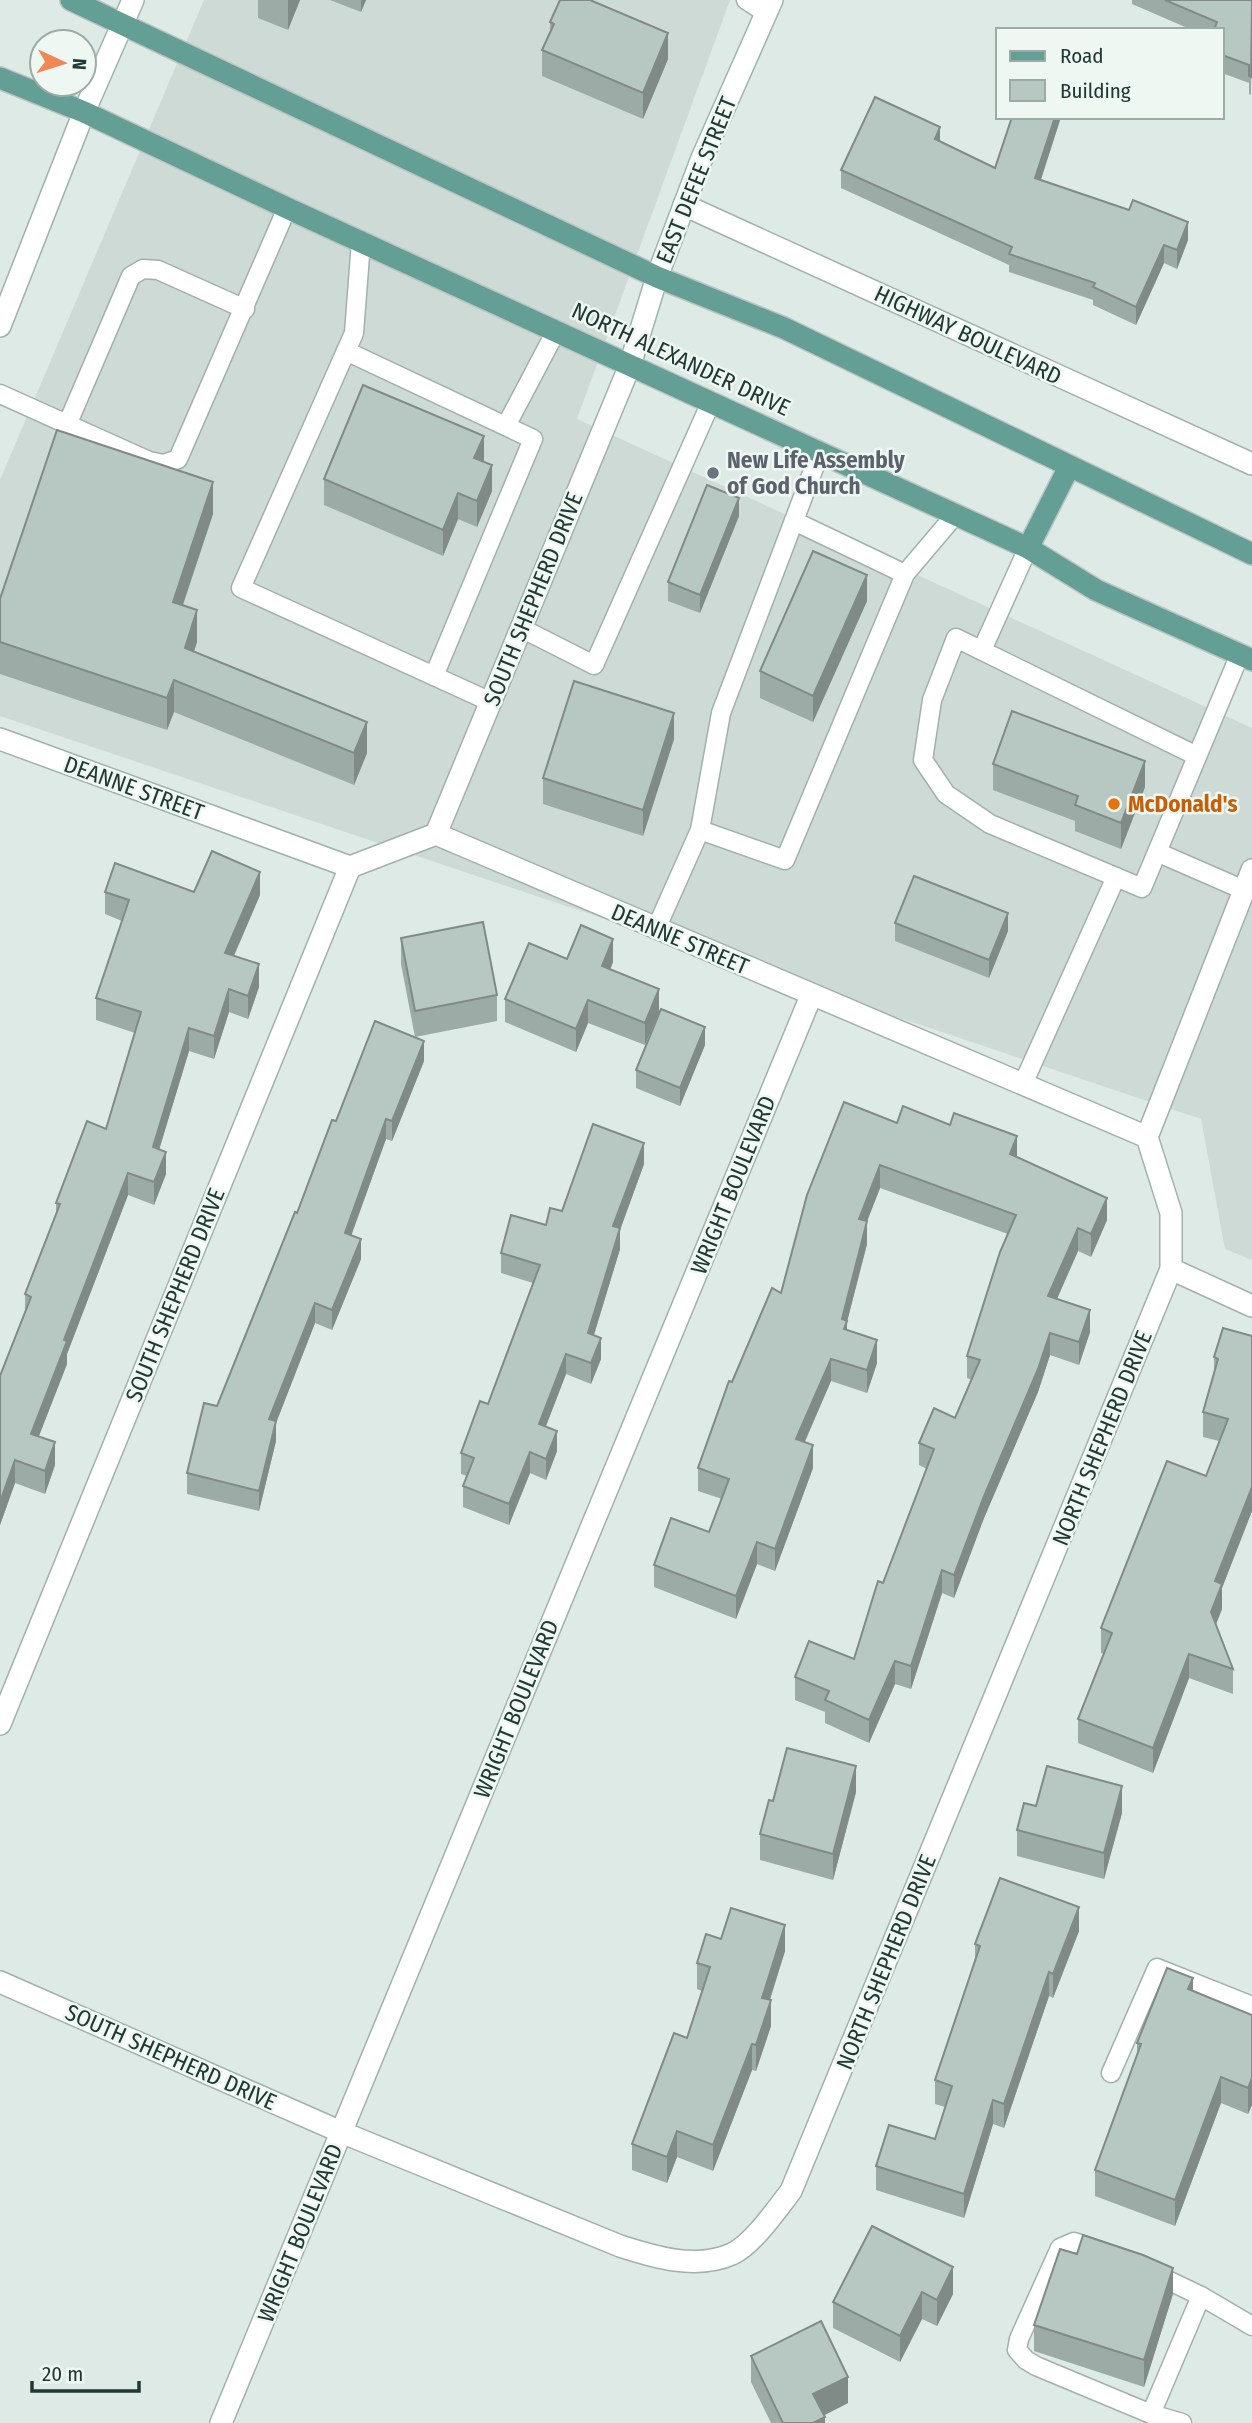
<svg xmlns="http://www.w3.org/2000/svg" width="1252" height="2423" font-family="'Fira Sans Condensed',sans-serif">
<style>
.built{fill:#cddad5}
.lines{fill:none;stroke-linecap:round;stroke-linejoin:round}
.service-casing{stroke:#a1b1ad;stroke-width:21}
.minor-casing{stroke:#a1b1ad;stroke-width:24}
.tertiary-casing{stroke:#a1b1ad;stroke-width:24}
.secondary-casing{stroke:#9eb5af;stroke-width:24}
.primary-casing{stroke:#bcc4c2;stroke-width:24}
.service{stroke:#fff;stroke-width:18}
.minor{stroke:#fff;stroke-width:21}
.tertiary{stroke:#fff;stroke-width:21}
.secondary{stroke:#fff;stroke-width:21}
.primary{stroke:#639f94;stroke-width:21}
.wall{fill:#9daba7}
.shaded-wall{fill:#808b88}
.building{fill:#b7c7c2;stroke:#808b88;stroke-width:2}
.worship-dot{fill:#6b7280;stroke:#eff7f3;stroke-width:2.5}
.food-dot{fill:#e8710a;stroke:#eff7f3;stroke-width:2.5}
.labels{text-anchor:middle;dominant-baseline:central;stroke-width:5;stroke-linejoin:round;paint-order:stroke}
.street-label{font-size:23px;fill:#203934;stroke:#eff7f3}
.worship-label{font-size:23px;font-weight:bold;fill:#5b616d;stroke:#eff7f3;text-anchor:start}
.food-label{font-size:23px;font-weight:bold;fill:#c56008;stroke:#eff7f3;text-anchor:start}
</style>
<rect width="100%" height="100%" fill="#deeae6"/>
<polygon class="built" points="204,0 730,0 577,419 1252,728 1252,1260 1225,1249 1201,1119 0,716 0,480"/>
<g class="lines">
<defs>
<g id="service">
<polyline points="746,0 766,13"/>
<polyline points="361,242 354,333 241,588 491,702"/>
<polyline points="346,351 533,439 434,676"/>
<polyline points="0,394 149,461 164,464 178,459 287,208"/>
<polyline points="67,425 131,276 143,269 158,270 245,309"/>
<polyline points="506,426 556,331"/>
<polyline points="794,521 905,574"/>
<polyline points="521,628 594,665 711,402"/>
<polyline points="982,650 1028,548"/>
<polyline points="1197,756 956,638 932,700 923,760 946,794 990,824 1142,888 1240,654"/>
<polyline points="700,830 785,860 905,574 955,515"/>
<polyline points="1159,853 1244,890"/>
<polyline points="656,929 700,830 721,713 820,452"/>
<polyline points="1023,1084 1116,877"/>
<polyline points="1111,2073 1157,1968 1252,2006"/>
<polyline points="1102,2252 1074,2242 1060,2248 1019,2339 1017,2350 1026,2360 1036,2366 1151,2414 1182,2423"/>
<polyline points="1151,2272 1201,2296 1252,2326"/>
<polyline points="1151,2414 1201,2296"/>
</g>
<g id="minor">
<polyline points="684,205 1252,464"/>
<path d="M0,739L350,867L436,834L1147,1137L1171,1213V1269L791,2191C777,2209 753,2244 732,2254C696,2270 654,2257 620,2246L341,2132L0,1982"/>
<polyline points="436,834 630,365"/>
<polyline points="1147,1137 1252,870"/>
<polyline points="1171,1269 1252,1306"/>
<polyline points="0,1724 350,867"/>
<polyline points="221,2423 811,996"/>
</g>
<polyline id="tertiary" points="0,326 84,112"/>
<g id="secondary">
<polyline points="84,112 133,0"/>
<polyline points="630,365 657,277 702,158 772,0"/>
</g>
<g id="primary">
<polyline points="71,0 657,277 784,328 1252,554"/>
<polyline points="0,78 84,112 287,208 1028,548 1096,590 1252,660"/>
<polyline points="1028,548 1069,467"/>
</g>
</defs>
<use href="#service" class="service-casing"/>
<use href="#minor" class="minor-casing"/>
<use href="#tertiary" class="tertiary-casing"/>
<use href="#secondary" class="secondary-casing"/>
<use href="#primary" class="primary-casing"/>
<use href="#service" class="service"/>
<use href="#minor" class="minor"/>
<use href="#tertiary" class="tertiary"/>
<use href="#secondary" class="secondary"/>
<use href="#primary" class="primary"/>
</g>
<g class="wall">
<polygon points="258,0 300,0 288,30 258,18"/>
<polygon points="330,0 366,0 361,12"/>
<polygon points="1132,0 1252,0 1251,95 1249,94 1249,83 1222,73 1222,30 1192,30 1132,4"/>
<polygon points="550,22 668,59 643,119 542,76 542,50 550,32"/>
<polygon points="1061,117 1041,180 1188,240 1177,269 1164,263 1136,325 1093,305 1093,300 1009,272 1009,265 841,188 841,170 940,141 995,168"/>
<polygon points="484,462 492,491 477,527 458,519 443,556 324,505 324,479"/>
<polygon points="213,514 183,605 197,642 194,651 367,753 354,785 174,712 167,730 0,674 0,599"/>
<polygon points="739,516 700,613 668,601 668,582"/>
<polygon points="867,601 813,722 760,698 760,671"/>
<polygon points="674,739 643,836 543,804 543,778"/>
<polygon points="993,764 1145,787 1121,849 1075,831 1075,821 993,790"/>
<polygon points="105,892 194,892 260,895 234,956 259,987 248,1019 229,1012 214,1059 189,1051 159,1149 166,1174 154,1205 128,1195 67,1354 67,1364 39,1436 55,1465 45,1494 15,1483 0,1525 25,1312 25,1294 56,1213 56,1203 106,1129 135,1033 96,1020 96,998 122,921 105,914"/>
<polygon points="895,923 1008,931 989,978 895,941"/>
<polygon points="401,938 497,995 497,1021 415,1037 401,964"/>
<polygon points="567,959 613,962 610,970 659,1012 645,1045 588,1023 576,1052 505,1022 505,999"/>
<polygon points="705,1045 680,1106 636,1088 636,1070"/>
<polygon points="424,1061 392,1141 386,1139 351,1235 361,1259 332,1330 315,1323 276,1423 276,1441 259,1511 187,1494 187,1473 217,1406 336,1121"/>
<polygon points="897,1123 1017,1157 1107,1220 1091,1257 1078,1251 1057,1299 1090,1332 1079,1365 1050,1355 1038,1392 984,1518 954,1598 942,1593 911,1689 895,1684 869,1743 825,1723 825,1712 795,1700 795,1677 854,1659 927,1469 919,1465 919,1443 955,1418 972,1380 967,1378 967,1356 1008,1234 880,1188 867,1221 867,1244 847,1321 847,1330 877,1363 867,1393 831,1381 805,1442 813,1468 775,1571 757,1564 736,1619 654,1587 654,1565 709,1532 722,1499 698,1491 698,1468 732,1382 781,1293"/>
<polygon points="644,1164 620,1230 620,1249 594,1335 601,1359 591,1384 566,1374 546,1426 557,1451 546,1480 530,1473 509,1525 463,1507 463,1486 467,1476 461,1474 461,1453 488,1404 533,1283 501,1273 501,1253 546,1225 562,1211"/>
<polygon points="1252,1336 1252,1511 1222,1588 1222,1609 1216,1624 1233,1669 1233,1694 1189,1678 1153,1773 1078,1743 1078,1719 1104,1654 1101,1653 1101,1628 1206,1476 1219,1441 1203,1437 1203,1412 1214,1372 1214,1357"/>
<polygon points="856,1792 833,1880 760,1860 760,1834 773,1801"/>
<polygon points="1036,1806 1122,1813 1104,1879 1017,1856 1017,1830"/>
<polygon points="1079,1931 1053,1998 1049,1996 1004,2128 993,2124 964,2218 876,2190 876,2166 935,2139 945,2107 935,2104 935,2080 975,1963 975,1944"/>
<polygon points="721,1939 785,1951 770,2000 771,2026 756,2071 752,2070 713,2171 677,2157 667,2183 632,2170 632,2144 687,2038 702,1991 697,1989 697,1963"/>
<polygon points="1193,1990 1252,2015 1252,2105 1248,2114 1221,2103 1175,2226 1095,2196 1095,2170 1137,2056 1137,2043"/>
<polygon points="872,2226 953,2294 937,2326 922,2319 900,2362 833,2328 833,2302"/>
<polygon points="1173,2294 1144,2387 1034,2351 1034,2325"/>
<polygon points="751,2356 848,2403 824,2415 825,2423 771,2423 751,2382"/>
</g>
<g class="shaded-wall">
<polygon points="288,0 300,0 288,30"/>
<polygon points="361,0 366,0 361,12"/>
<polygon points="668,33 668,59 643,119 643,93"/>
<polygon points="1055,117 1061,117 1035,197 1035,178"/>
<polygon points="940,127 940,145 935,139"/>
<polygon points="1188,222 1188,240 1177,269 1177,250"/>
<polygon points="1164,245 1164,263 1136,325 1136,307"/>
<polygon points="484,436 484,463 474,458"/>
<polygon points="492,465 492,491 477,527 477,501"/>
<polygon points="213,482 213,514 173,634 173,602"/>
<polygon points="458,493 458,519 443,556 443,530"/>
<polygon points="739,498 739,516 700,613 700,595"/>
<polygon points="867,575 867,601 813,722 813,696"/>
<polygon points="197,610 197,642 185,679 185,648"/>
<polygon points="174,680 174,712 167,730 167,698"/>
<polygon points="674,713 674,739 643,836 643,810"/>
<polygon points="367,722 367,753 354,785 354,753"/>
<polygon points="1145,761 1145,787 1121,849 1121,823"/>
<polygon points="260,872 260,895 225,976 225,953"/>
<polygon points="1008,913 1008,931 989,978 989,960"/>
<polygon points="613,939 613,962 602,989 602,966"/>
<polygon points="259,964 259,987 248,1019 248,996"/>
<polygon points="229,989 229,1012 214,1059 214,1036"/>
<polygon points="659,989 659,1012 645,1045 645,1023"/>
<polygon points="588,1000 588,1023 576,1052 576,1029"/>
<polygon points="705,1027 705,1045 680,1106 680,1088"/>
<polygon points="189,1028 189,1051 153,1170 153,1147"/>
<polygon points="424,1041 424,1061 392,1141 392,1121"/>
<polygon points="386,1119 386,1139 345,1253 345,1233"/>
<polygon points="1017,1136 1017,1158 1010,1154"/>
<polygon points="644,1143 644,1164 620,1230 620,1249 588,1354 588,1333 613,1226"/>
<polygon points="166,1152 166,1174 154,1205 154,1182"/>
<polygon points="880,1165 880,1188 859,1242 859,1219"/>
<polygon points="128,1173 128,1195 67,1354 67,1364 31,1456 31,1434 64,1340"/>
<polygon points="1107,1198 1107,1220 1091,1257 1091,1234"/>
<polygon points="867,1221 867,1244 847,1322 847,1344 842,1319"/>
<polygon points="1078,1228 1078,1251 1048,1319 1048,1296"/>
<polygon points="361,1239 361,1259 332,1330 332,1310"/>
<polygon points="315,1303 315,1323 276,1423 276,1441 259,1511 259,1491 269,1419"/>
<polygon points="1090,1310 1090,1332 1079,1365 1079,1342"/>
<polygon points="1050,1333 1050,1355 1038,1392 984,1518 954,1598 954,1575 984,1496"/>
<polygon points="601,1338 601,1359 591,1384 591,1363"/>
<polygon points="877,1340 877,1363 867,1393 867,1370"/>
<polygon points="566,1354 566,1374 539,1444 539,1424"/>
<polygon points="831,1359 831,1381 796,1461 796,1439"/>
<polygon points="557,1431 557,1451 546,1480 546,1459"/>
<polygon points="55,1442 55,1465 45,1494 45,1471"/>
<polygon points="813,1445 813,1468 775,1571 775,1549"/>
<polygon points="530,1452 530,1473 509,1525 509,1504"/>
<polygon points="15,1460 15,1483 0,1525 0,1502"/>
<polygon points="1252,1487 1252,1511 1222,1588 1222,1609 1211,1637 1211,1612 1215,1581"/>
<polygon points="757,1542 757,1564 736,1619 736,1596"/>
<polygon points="942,1570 942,1593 911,1689 911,1666"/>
<polygon points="1189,1654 1189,1678 1153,1773 1153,1748"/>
<polygon points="895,1661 895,1684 869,1743 869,1720"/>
<polygon points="856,1766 856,1792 833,1880 833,1854"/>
<polygon points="1122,1786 1122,1813 1104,1879 1104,1853"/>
<polygon points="1079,1907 1079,1931 1053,1998 1053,1974"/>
<polygon points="785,1925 785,1951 762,2024 762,1998"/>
<polygon points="1049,1972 1049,1996 1004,2128 1004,2104"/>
<polygon points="1193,1978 1193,2004 1188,1989"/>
<polygon points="771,2000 771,2026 756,2071 756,2045"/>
<polygon points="752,2044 752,2070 713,2171 713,2145"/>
<polygon points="1221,2077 1221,2103 1175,2226 1175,2200"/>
<polygon points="1252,2078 1252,2105 1248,2114 1248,2088"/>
<polygon points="993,2100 993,2124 964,2218 964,2194"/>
<polygon points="677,2131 677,2157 667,2183 667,2157"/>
<polygon points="953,2267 953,2294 937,2326 937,2300"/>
<polygon points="1173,2268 1173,2294 1144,2387 1144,2360"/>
<polygon points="922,2292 922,2319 900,2362 900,2336"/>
<polygon points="848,2377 848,2403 813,2421 813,2394"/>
<polygon points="825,2417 825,2423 813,2423"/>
</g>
<g class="building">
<polygon points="560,0 590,0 668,33 643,93 542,50 554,24 550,22"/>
<polygon points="1165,0 1252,0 1251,77 1249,76 1249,65 1222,55 1222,30 1214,30 1217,22"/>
<polygon points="875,97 940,127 935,139 995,168 1012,117 1055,117 1035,178 1129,210 1133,200 1188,222 1177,250 1164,245 1136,307 1093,287 1095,283 1009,254 1012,247 841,170"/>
<polygon points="363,385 484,436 474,458 492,465 477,501 458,493 443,530 324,479"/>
<polygon points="57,430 213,482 173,602 197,610 185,648 367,722 354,753 174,680 167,698 0,642 0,599"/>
<polygon points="707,485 739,498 700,595 668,582"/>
<polygon points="813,551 867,575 813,696 760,671"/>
<polygon points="574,681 674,713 643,810 543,778"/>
<polygon points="1012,711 1145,761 1121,823 1075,805 1078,796 993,764"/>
<polygon points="212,851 260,872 225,953 259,964 248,996 229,989 214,1036 189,1028 153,1147 166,1152 154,1182 128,1173 64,1340 67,1341 31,1434 55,1442 45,1471 15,1460 0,1502 0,1376 31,1297 25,1294 60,1204 56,1203 87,1121 106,1129 141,1012 96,998 129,900 105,892 115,863 194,892"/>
<polygon points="914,876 1008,913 989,960 895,923"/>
<polygon points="483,922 497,995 415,1011 401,938"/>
<polygon points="581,925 613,939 602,966 659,989 645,1023 588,1000 576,1029 505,999 529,943 567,959"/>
<polygon points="661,1009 705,1027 680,1088 636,1070"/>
<polygon points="375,1021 424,1041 392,1121 386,1119 345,1233 361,1239 332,1310 315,1303 269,1419 276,1421 259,1491 187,1473 204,1403 217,1406 295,1212 297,1213 332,1120 336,1121"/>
<polygon points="844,1102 897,1123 903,1106 950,1125 954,1113 1017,1136 1010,1154 1107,1198 1091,1234 1078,1228 1048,1296 1090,1310 1079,1342 1050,1333 1038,1369 984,1496 954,1575 942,1570 911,1666 895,1661 869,1720 825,1700 829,1691 795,1677 809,1641 854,1659 878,1581 883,1583 934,1449 919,1443 934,1408 955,1418 980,1360 967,1356 1000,1252 1016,1215 880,1165 859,1219 867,1221 842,1319 847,1321 844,1329 877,1340 867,1370 831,1359 796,1439 813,1445 775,1549 757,1542 736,1596 654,1565 671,1518 709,1532 729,1479 698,1468 729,1381 732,1382 772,1288 781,1293 807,1195"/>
<polygon points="593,1124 644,1143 613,1226 620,1228 588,1333 601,1338 591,1363 566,1354 539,1424 557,1431 546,1459 530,1452 509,1504 463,1486 474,1458 461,1453 480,1401 488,1404 540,1265 501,1253 511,1215 546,1225 550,1208 562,1211"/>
<polygon points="1223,1328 1252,1336 1252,1487 1215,1581 1222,1584 1211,1612 1233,1669 1189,1654 1153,1748 1078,1719 1112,1633 1101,1628 1167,1461 1206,1476 1228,1419 1203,1412 1218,1359 1214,1357"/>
<polygon points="787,1748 856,1766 833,1854 760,1834 769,1800 773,1801"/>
<polygon points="1047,1766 1122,1786 1104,1853 1017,1830 1024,1803 1036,1806"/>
<polygon points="1000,1878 1079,1907 1053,1974 1049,1972 1004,2104 993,2100 964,2194 876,2166 889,2125 935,2139 952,2086 935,2080 980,1946 975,1944"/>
<polygon points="731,1908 785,1925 762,1998 771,2000 756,2045 752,2044 713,2145 677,2131 667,2157 632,2144 674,2033 687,2038 710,1967 697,1963 706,1934 721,1939"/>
<polygon points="1167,1968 1193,1978 1188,1989 1252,2015 1252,2078 1248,2088 1221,2077 1175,2200 1095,2170 1141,2044 1137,2043"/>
<polygon points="872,2226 953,2267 937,2300 922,2292 900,2336 833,2302"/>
<polygon points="1083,2235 1143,2255 1173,2268 1144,2360 1034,2325 1060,2249 1077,2254"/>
<polygon points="821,2321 848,2377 813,2394 825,2417 813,2423 783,2423 751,2356"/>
</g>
<circle class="worship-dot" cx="713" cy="473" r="7"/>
<circle class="food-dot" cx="1114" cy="804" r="7"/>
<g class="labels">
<g class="street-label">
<text transform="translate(696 180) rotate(-68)">EAST DEFEE STREET</text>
<text transform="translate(968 335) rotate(25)">HIGHWAY BOULEVARD</text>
<text transform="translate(681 359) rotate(25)">NORTH ALEXANDER DRIVE</text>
<text transform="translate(533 599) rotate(-68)">SOUTH SHEPHERD DRIVE</text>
<text transform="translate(134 788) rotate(20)">DEANNE STREET</text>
<text transform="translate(680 939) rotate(23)">DEANNE STREET</text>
<text transform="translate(733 1185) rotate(-68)">WRIGHT BOULEVARD</text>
<text transform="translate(175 1295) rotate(-68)">SOUTH SHEPHERD DRIVE</text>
<text transform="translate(1102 1438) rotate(-68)">NORTH SHEPHERD DRIVE</text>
<text transform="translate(516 1709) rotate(-68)">WRIGHT BOULEVARD</text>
<text transform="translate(886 1962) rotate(-68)">NORTH SHEPHERD DRIVE</text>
<text transform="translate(171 2057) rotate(24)">SOUTH SHEPHERD DRIVE</text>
<text transform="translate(300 2233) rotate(-68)">WRIGHT BOULEVARD</text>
</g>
<g class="worship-label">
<text x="727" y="460">New Life Assembly<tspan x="727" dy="26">of God Church</tspan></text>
</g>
<g class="food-label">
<text x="1128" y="804">McDonald's</text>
</g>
</g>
<rect x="996" y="28" width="228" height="91" fill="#eff7f3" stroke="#9caba7" stroke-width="2"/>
<rect x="1010" y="51" width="35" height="10" fill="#639f94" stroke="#9caba7" stroke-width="2"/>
<text x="1060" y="63" font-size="21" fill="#203934">Road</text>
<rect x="1010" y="80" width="35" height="21" fill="#b7c7c2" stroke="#9caba7" stroke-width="2"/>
<text x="1060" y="98" font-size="21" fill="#203934">Building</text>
<g transform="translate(63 63) rotate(94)"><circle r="33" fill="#eff7f3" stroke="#9caba7" stroke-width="2"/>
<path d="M0-5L12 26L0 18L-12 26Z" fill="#f08856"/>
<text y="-10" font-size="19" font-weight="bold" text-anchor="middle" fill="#203934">N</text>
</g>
<path d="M32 2381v10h107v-10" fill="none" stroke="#203934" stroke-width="3.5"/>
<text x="42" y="2381" font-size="21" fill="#203934" stroke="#eff7f3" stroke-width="5" paint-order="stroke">20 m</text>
</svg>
